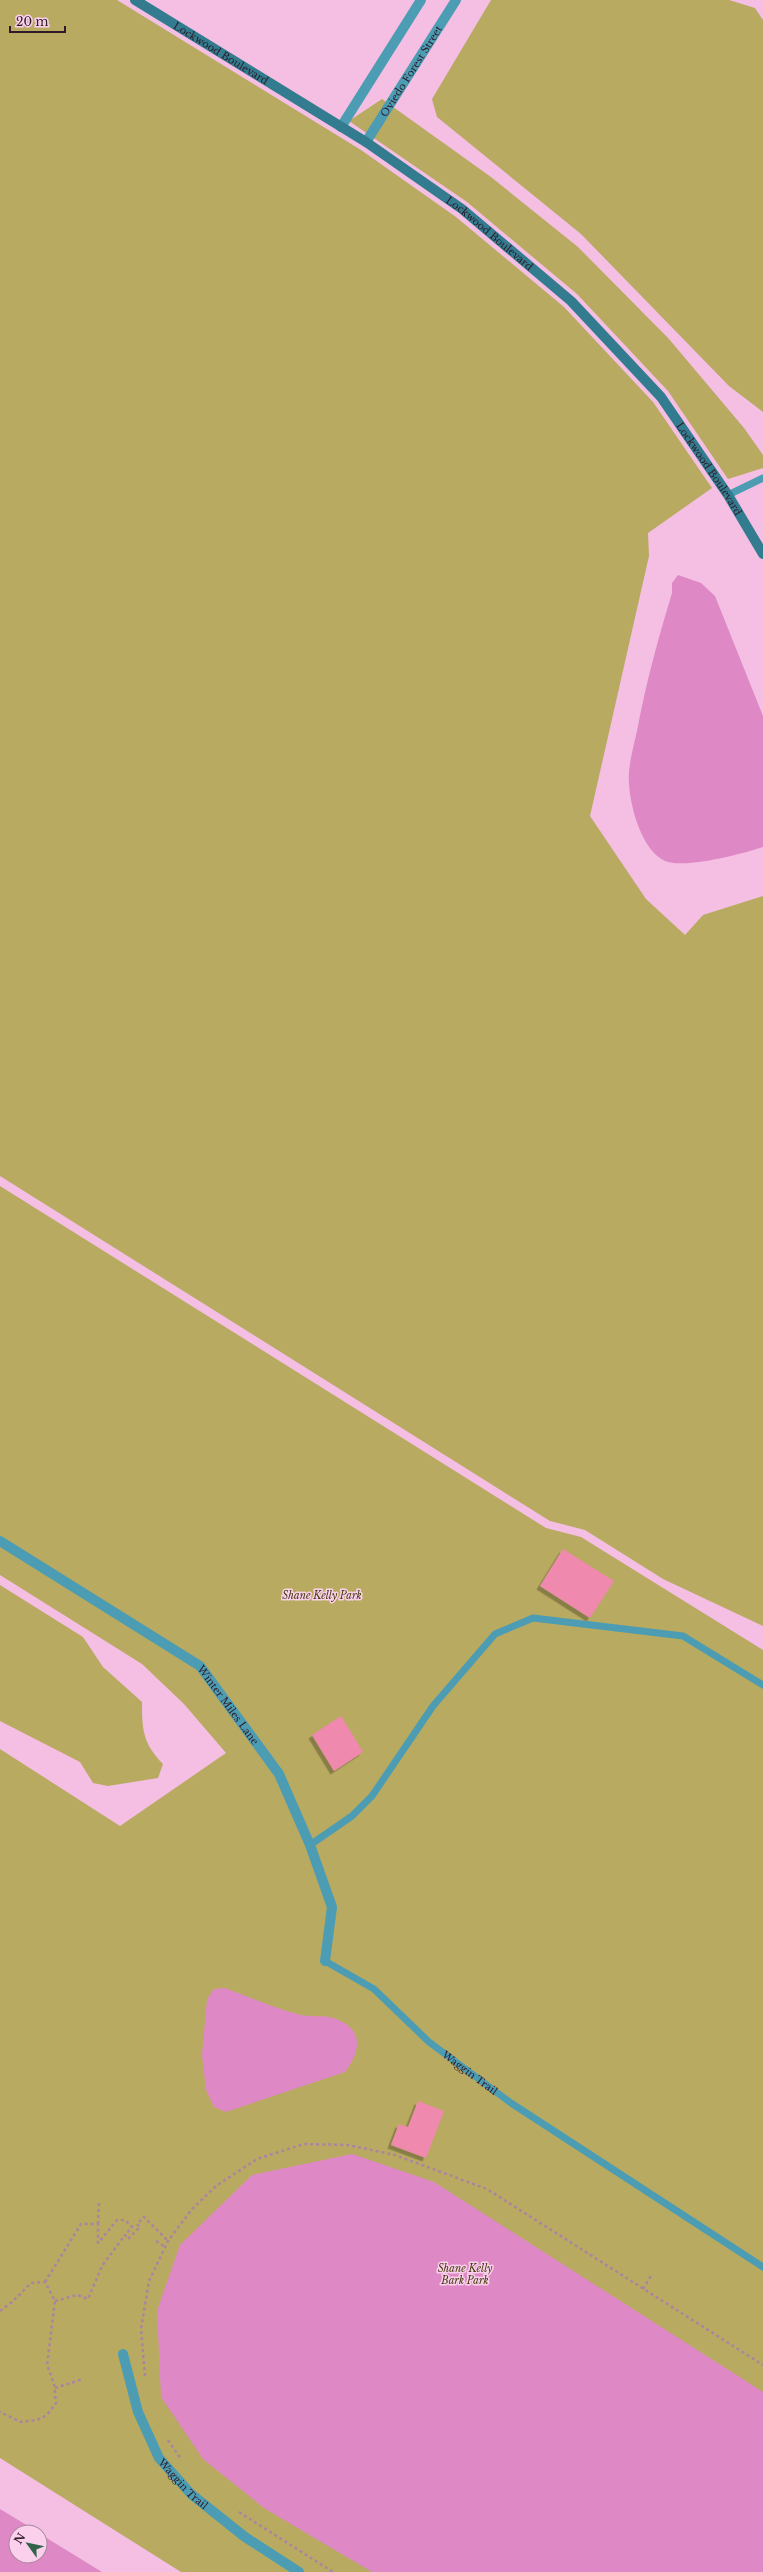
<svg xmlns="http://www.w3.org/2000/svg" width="763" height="2572" font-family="'Libre Baskerville',serif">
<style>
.green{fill:#b8aa61}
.water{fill:#de88c5}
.building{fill:#ef89ad;filter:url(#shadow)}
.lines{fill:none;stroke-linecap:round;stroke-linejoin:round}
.path{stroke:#ad84a0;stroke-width:2.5;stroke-dasharray:3 3;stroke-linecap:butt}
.lane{stroke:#4c9db3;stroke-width:7}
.street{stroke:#4c9db3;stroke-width:10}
.secondary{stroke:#337c8f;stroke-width:10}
.labels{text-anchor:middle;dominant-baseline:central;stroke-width:3;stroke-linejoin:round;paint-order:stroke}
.street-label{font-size:10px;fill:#2e1a28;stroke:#fbd0ed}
.park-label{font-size:10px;font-style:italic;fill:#433a0b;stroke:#fbd0ed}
</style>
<defs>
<filter id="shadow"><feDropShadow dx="-3.5" dy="3.5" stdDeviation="0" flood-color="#0004"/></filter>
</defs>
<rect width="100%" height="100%" fill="#f4bfe3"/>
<g class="green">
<polygon points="0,0 117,0 361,150 456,217 564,307 653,402 712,488 648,533 649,556 590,816 646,899 685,935 703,915 763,896 763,1626 663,1579 585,1530 550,1521 0,1176"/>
<polygon points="491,0 729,0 755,8 763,20 763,412 729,386 581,234 437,117 432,99"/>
<polygon points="382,99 491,177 578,247 669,339 744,428 763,455 763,468 728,479 668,391 577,294 467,202 349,121"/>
<polygon points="0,1186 546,1528 581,1537 763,1650 763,2572 181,2572 0,2458 0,1749 120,1826 226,1753 184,1704 142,1664 0,1575"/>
<path d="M0,1585L83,1637L103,1667L142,1702C142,1731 143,1743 163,1764L158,1778L108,1786L93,1783L80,1762L0,1721Z"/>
</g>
<g class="water">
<path d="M678,575L701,583L715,596L763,716V847C742,854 685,869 665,861C640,850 627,798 629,772C630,759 634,744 637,731C646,683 658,639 672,593V583Z"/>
<path d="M225,1988C249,1997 272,2007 297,2014C309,2018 325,2014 336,2019C365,2030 360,2052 345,2072L226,2112L214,2107L206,2090L202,2055L207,1999L214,1989Z"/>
<polygon points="352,2154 434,2182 763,2392 763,2572 372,2572 264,2508 203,2459 161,2397 157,2311 180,2245 252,2175"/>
<polygon points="0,2509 38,2532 16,2532 16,2556 40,2556 40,2534 102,2572 0,2572"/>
</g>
<g class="building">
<polygon points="563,1549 614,1581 590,1618 540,1586"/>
<polygon points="341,1716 363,1752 334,1771 312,1735"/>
<polygon points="418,2101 444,2111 426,2158 391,2145 399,2124 408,2127"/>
</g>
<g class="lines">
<g class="path">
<polyline points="98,2224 99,2201"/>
<polyline points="156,2241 165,2247"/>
<polyline points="45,2282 81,2224 98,2224 98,2243 117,2220 125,2220 132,2227 125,2235"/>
<polyline points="643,2289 652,2274"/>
<polyline points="55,2301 77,2295 88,2299 102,2266 125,2235 128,2239 140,2227 137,2224 144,2217 168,2241"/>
<polyline points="0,2311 12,2302 31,2283 45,2282 55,2301 47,2365 54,2384 56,2403 47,2415 37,2420 21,2422 0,2412"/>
<polyline points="145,2376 141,2329 149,2281 168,2241 192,2209 216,2186 257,2159 304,2144 348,2145 395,2155 487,2189 763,2365"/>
<polyline points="55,2388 83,2379"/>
<polyline points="168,2440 181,2459"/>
<polyline points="239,2512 333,2572"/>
</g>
<g class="lane">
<polyline points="728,495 763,478"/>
<polyline points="310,1845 352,1816 372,1796 433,1706 495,1634 533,1618 683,1636 763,1685"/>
<path id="s1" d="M325,1961L374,1989L429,2042L511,2103L763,2267"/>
</g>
<g class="street">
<polyline points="341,127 421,0"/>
<path id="s2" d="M366,142L456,0"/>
<path id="s3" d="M0,1541L200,1666L279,1774L310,1845L332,1907L325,1961"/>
<path id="s4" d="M123,2354L138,2412L159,2458L191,2494L245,2537L299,2572"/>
</g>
<path class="secondary" id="s5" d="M135,0L366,142L462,209L571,301L661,397L728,495L763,554"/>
</g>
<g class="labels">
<g class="street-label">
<text stroke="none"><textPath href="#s5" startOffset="101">Lockwood Boulevard</textPath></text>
<text stroke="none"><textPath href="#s2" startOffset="84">Oviedo Forest Street</textPath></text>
<text stroke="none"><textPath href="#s5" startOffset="425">Lockwood Boulevard</textPath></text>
<text stroke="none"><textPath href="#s5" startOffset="749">Lockwood Boulevard</textPath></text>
<text stroke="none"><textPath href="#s3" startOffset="284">Winter Miles Lane</textPath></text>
<text stroke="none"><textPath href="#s1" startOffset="184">Waggin Trail</textPath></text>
<text stroke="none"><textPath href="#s4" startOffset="146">Waggin Trail</textPath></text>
</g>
<g class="park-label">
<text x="322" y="1595">Shane Kelly Park</text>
<text x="465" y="2268">Shane Kelly<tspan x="465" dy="12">Bark Park</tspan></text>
</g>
</g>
<g transform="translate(28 2544) rotate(303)"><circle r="19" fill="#fbd0ed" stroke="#a9879e"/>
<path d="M0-3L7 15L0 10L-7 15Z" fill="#306348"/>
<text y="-6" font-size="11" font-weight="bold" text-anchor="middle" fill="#2e1a28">N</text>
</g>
<path d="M10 26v6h55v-6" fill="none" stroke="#2e1a28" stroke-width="2"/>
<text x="16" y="26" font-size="12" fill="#2e1a28" stroke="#fbd0ed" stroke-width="3" paint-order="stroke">20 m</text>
</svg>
